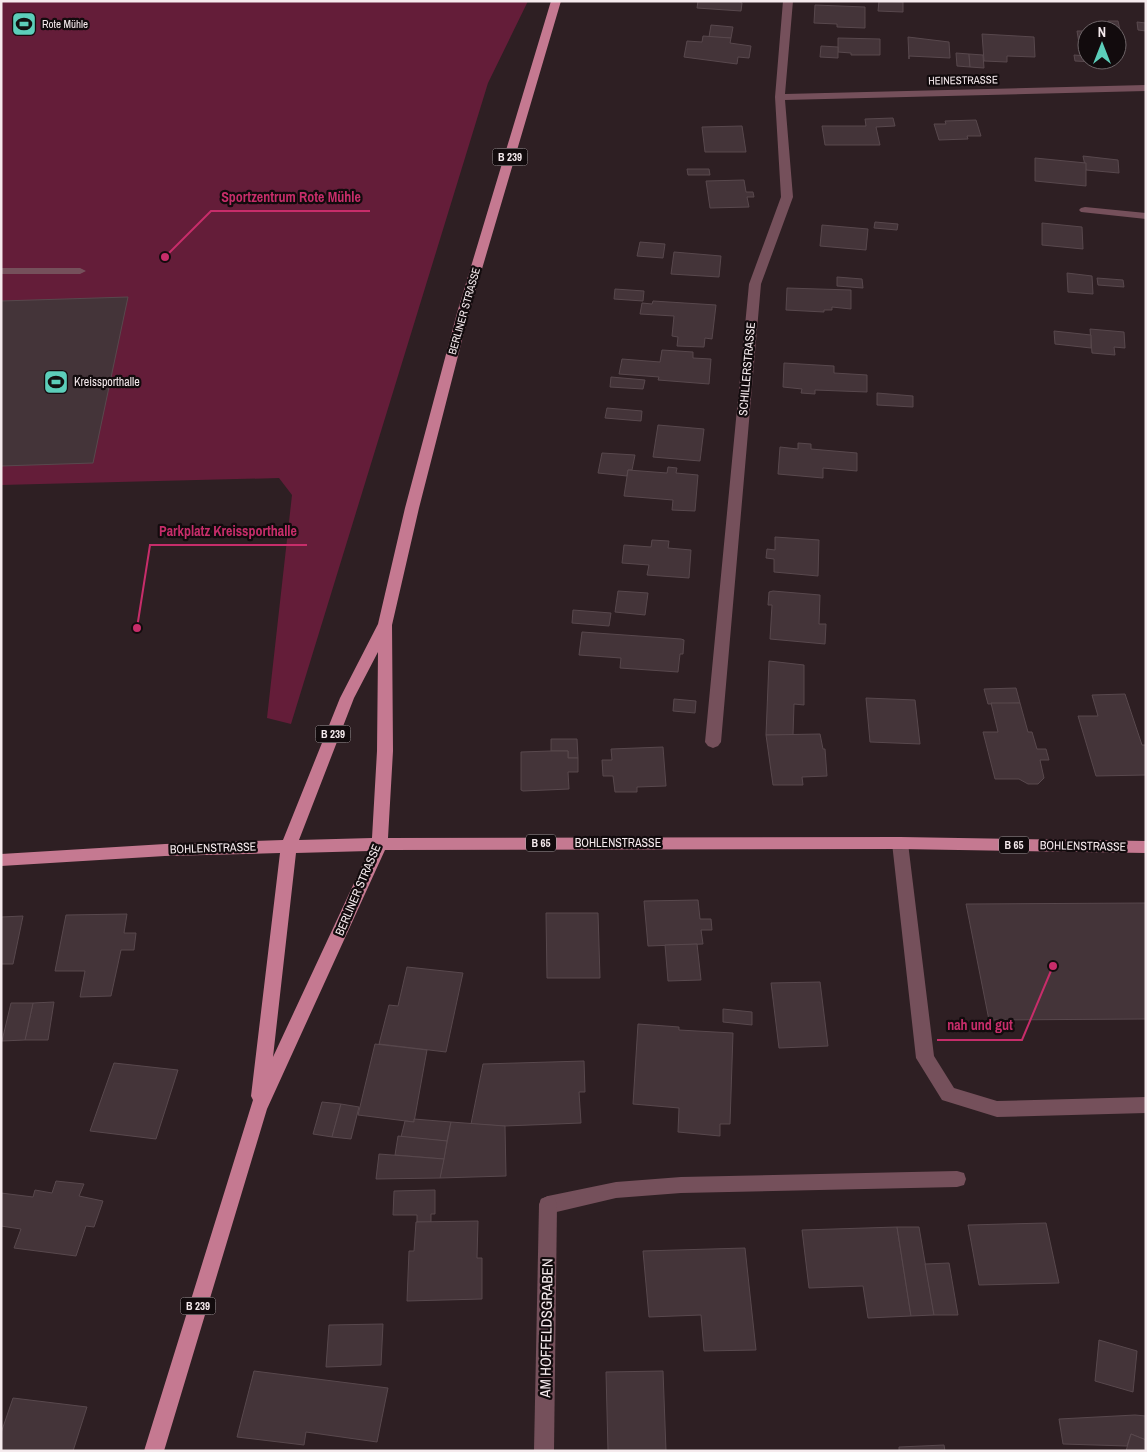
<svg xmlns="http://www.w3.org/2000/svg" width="1147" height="1452" font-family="'Archivo Narrow',sans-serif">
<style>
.green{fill:#641d39}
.building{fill:#443439;stroke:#58484d}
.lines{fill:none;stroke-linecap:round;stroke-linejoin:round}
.lane{fill:#75505b;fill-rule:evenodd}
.street{fill:#75505b;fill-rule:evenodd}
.primary{fill:#c57991;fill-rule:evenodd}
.labels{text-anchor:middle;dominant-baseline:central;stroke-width:4.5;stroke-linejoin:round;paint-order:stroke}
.far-poi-label{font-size:11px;fill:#f5eaed;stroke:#120b0d;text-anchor:start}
.far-street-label{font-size:11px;fill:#f5eaed;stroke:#120b0d}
.shield{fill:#120b0d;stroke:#b1a7aa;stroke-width:1}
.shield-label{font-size:11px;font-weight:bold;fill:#f5eaed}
.street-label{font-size:12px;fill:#f5eaed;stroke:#120b0d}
.poi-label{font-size:12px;fill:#f5eaed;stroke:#120b0d;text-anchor:start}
.near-street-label{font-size:15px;fill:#f5eaed;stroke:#120b0d}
.leader{fill:none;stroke:#c72d6a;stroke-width:2}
.callout-dot{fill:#c72d6a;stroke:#120b0d;stroke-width:2}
.callout-label{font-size:14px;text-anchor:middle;font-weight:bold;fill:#c72d6a;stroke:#120b0d;stroke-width:4.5;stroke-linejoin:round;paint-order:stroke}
</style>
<rect width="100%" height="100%" fill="#2e1f23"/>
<polygon class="green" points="1,1 528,1 488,83 291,724 267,718 292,495 279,478 1,485"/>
<g class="building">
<polygon points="698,1 738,1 742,3 741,11 697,8"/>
<polygon points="879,1 903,2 903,12 878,11"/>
<polygon points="815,5 865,7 865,28 837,27 837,24 814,23"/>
<polygon points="1108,21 1118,21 1120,30 1110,30"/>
<polygon points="1137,22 1146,23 1146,31 1138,30"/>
<polygon points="711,25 733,27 731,38 709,37"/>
<polygon points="1077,31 1087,31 1087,43 1079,43"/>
<polygon points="982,34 1034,37 1035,57 1007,56 1007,62 984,61"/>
<polygon points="703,36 731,38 730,43 751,46 749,58 738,57 737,64 684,57 687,41 702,42"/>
<polygon points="908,37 949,42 950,58 909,56 909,59"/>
<polygon points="838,38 880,39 880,55 851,55 851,53 838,52"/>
<polygon points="1079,43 1087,43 1087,56 1081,56"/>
<polygon points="821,46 838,47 838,58 820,57"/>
<polygon points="956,53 969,54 970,67 957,66"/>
<polygon points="969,54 983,55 984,68 970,67"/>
<polygon points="1074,55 1087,56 1087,60 1094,62 1075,61"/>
<polygon points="893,118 895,126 876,127 880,145 825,145 822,126 866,126 865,119"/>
<polygon points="976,120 981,136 967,136 968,139 939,140 934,124 946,124 945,121"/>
<polygon points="742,126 746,152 705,152 702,127"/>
<polygon points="1083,156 1118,160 1119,173 1086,170"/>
<polygon points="1035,158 1086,163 1086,186 1035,181"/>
<polygon points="687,169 709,169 710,175 688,175"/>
<polygon points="744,180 746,192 753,192 754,197 747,197 749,207 710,208 706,181"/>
<polygon points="875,222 898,224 897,230 874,228"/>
<polygon points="1042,223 1082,227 1083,249 1042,245"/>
<polygon points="822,225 868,229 866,250 820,246"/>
<polygon points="640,242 665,244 663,258 637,256"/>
<polygon points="674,252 721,256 719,277 671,274"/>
<polygon points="1067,273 1092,276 1093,294 1068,292"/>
<polygon points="837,277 862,279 863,288 837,286"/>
<polygon points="1097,278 1123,280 1124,287 1098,285"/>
<polygon points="787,288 851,290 851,309 832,307 832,310 824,310 824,312 786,310"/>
<polygon points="615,289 644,291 643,301 614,299"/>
<polygon points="128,297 93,463 1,466 1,301"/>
<polygon points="653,301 716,305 712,339 705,338 704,347 677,346 678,337 672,336 674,316 640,314 642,303 652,304"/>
<polygon points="1090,329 1124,332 1125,348 1114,347 1115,355 1092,353"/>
<polygon points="1054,331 1091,335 1091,348 1055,344"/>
<polygon points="662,350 693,352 693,358 711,359 709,384 658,380 659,377 619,374 622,359 660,362"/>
<polygon points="784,363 834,366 834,373 867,375 867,392 815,390 815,394 801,393 802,389 783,387"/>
<polygon points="611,377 645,380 643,389 610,387"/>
<polygon points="877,393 913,396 913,407 877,405"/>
<polygon points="607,408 642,411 641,421 605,418"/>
<polygon points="658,425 704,429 700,461 653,457"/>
<polygon points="798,443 811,444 811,449 857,453 857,471 823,468 823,478 778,474 780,447 798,449"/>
<polygon points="602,453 635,455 632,470 628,470 627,476 598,473"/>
<polygon points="668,467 677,468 676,473 698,475 695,511 672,510 673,500 624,496 628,470 667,473"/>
<polygon points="775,537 819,540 818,576 774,572 774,559 766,558 767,549 775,550"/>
<polygon points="652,540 669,541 668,548 691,550 689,578 647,575 649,565 622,563 624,545 651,547"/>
<polygon points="618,591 648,593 645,615 615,612"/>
<polygon points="773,591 820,595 819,624 826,624 825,644 770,639 772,605 768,605 769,592"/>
<polygon points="573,610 611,613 609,626 572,623"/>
<polygon points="582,632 681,639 684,640 683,654 680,654 678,672 620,668 621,658 579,655"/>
<polygon points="769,661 804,665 804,705 794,704 793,735 766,735"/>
<polygon points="1016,688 1020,703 988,704 984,689"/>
<polygon points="1125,694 1142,745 1146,745 1146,775 1096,776 1078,716 1098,716 1092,695"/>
<polygon points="866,698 915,700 920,744 870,742"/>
<polygon points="674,699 696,701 695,713 673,711"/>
<polygon points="991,703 1020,703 1028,732 1032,732 1037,749 1046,749 1049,760 1040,760 1044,778 1038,784 1028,784 1019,779 995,779 983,732 998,732"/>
<polygon points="820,734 823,749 825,749 827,776 802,777 803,785 773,785 766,735"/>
<polygon points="551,739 577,739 578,758 568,758 568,751 551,751"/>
<polygon points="663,747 666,786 637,787 637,792 615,792 613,776 603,776 602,760 612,760 611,749"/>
<polygon points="551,751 568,751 568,758 578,758 578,772 568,772 569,789 523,791 521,790 521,752"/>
<polygon points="698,900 700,919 711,919 712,930 701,930 703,944 648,946 644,901"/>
<polygon points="1146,903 1146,1019 989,1020 966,904"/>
<polygon points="546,913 598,913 600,978 547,978"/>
<polygon points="127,914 124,933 136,933 134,950 121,950 111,996 80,997 85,971 55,971 66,915"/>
<polygon points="23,916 13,964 1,964 1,917"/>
<polygon points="697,944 701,980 668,981 665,945"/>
<polygon points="407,967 463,973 446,1052 379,1044 389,1005 398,1006"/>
<polygon points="820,982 828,1046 779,1048 771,983"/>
<polygon points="54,1002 48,1040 25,1040 33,1003"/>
<polygon points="11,1003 33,1003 25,1040 2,1041"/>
<polygon points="723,1009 752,1012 752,1025 723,1022"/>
<polygon points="638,1024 679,1027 679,1030 733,1033 730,1124 720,1124 720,1136 678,1132 679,1108 633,1104"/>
<polygon points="375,1044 427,1050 414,1122 358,1115"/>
<polygon points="584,1061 585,1092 579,1092 581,1123 505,1126 471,1124 483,1064"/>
<polygon points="114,1063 178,1070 156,1139 90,1131"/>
<polygon points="322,1102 341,1104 332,1137 313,1134"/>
<polygon points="341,1104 359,1107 351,1139 332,1137"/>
<polygon points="414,1119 451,1122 447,1141 401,1137 405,1121 414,1122"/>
<polygon points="451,1122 505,1126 506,1176 440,1178"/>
<polygon points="398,1136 447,1141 444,1159 395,1155"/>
<polygon points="379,1154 444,1159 440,1178 376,1179"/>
<polygon points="56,1181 84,1184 79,1196 103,1201 94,1227 86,1226 76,1256 14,1248 21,1229 1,1226 1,1193 33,1197 35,1190 52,1193"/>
<polygon points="435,1190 435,1214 431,1214 431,1222 417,1222 417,1215 393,1215 394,1191"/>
<polygon points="478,1221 477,1258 482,1258 482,1299 407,1301 409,1251 414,1251 416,1222"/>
<polygon points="1046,1223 1059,1283 979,1285 968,1225"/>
<polygon points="897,1227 911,1316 868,1318 863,1286 809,1288 802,1230"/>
<polygon points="897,1227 919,1227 934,1315 911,1316"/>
<polygon points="745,1248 756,1350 704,1351 701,1315 649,1317 643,1251"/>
<polygon points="949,1263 958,1315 934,1315 925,1264"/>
<polygon points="383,1324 381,1365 326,1367 329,1325"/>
<polygon points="1099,1340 1137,1351 1133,1392 1095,1381"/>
<polygon points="254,1371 388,1388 377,1442 306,1432 304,1445 237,1437"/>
<polygon points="663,1371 666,1451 608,1451 606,1372"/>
<polygon points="13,1398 87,1407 73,1451 1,1451 1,1433"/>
<polygon points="1135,1415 1146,1416 1146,1440 1131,1434 1127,1446 1063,1444 1059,1419"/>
<polygon points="1131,1434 1146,1440 1146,1451 1126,1451"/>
<polygon points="944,1445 945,1451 899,1451 899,1447"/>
</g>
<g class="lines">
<g class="lane">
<polygon points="1085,207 1146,213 1146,219 1081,212 1079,210 1081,208"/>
<polygon points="1,268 80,268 86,271 80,274 1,274"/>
<polygon points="957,1171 964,1173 966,1179 964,1185 957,1187 681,1193 616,1198 548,1214 541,1211 539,1205 541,1199 548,1196 616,1182 681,1177"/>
</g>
<g class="street">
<polygon points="783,1 793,1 785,94 1146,85 1146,91 785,100 793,197 761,284 721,742 718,746 713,748 708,746 705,742 749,284 781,197 775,97"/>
<polygon points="900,837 906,839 908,843 934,1056 954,1088 997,1101 1146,1097 1146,1113 997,1117 942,1100 916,1058 892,843 894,839"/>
<polygon points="548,1196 555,1199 557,1205 554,1451 534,1451 539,1205 541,1199"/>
</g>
<path class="primary" d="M551,1H561L469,313L419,508L392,625L393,751L388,838L900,837L1146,841V853L900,849L385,850L267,1109L164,1451H144L253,1100L251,1096L280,853L165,856L1,866V854L165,844L283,840L340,698L378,624L405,508L457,313ZM378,652L377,751L372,838L299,840L354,698ZM369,851L273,1057L296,853Z"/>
</g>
<defs>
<symbol id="stadium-square" viewBox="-11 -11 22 22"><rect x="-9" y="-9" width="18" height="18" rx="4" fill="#5cceba" stroke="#120b0d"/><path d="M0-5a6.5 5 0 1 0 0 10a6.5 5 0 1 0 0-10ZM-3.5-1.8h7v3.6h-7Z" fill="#111"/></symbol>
</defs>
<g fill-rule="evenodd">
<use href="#stadium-square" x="10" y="10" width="28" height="28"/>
<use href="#stadium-square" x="42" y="368" width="28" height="28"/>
</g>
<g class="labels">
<g class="far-poi-label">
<text x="42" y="24">Rote Mühle</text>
</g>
<g class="far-street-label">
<text transform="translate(963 80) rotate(-1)">HEINESTRASSE</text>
<text transform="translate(464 311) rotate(-74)">BERLINER STRASSE</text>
</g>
<g class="shield">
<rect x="492.5" y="148.5" width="35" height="17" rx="4"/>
<rect x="315.5" y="725.5" width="35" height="17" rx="4"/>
<rect x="526" y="834.5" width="30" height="17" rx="4"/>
<rect x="999" y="836.5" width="30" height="17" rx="4"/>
<rect x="180.5" y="1297.5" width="35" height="17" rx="4"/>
</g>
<g class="shield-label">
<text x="510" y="157">B 239</text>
<text x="333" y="734">B 239</text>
<text x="541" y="843">B 65</text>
<text x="1014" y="845">B 65</text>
<text x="198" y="1306">B 239</text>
</g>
<g class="street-label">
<text transform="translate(747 369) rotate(-85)">SCHILLERSTRASSE</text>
<text x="618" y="843">BOHLENSTRASSE</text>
<text transform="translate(1083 846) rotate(1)">BOHLENSTRASSE</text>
<text transform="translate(213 848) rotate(-2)">BOHLENSTRASSE</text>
<text transform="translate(358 890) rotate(-67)">BERLINER STRASSE</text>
</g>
<g class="poi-label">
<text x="74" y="382">Kreissporthalle</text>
</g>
<g class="near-street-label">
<text transform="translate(546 1328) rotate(-89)">AM HOFFELDSGRABEN</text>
</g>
</g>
<path class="leader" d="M165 257L211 211H370M137 628L150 545H307M1053 966L1022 1040H937"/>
<g class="callout-dot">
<circle cx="165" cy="257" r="5"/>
<circle cx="137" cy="628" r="5"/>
<circle cx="1053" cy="966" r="5"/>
</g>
<g class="callout-label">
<text x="291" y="202">Sportzentrum Rote Mühle</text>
<text x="228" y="536">Parkplatz Kreissporthalle</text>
<text x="980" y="1030">nah und gut</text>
</g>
<rect width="1147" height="1452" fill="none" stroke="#f5eaed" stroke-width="5"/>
<g transform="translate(1102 45)"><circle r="24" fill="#120b0d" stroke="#6d6467"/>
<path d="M0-4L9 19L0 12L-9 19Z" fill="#5cceba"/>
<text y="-8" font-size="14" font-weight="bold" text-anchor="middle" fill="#f5eaed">N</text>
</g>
</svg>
